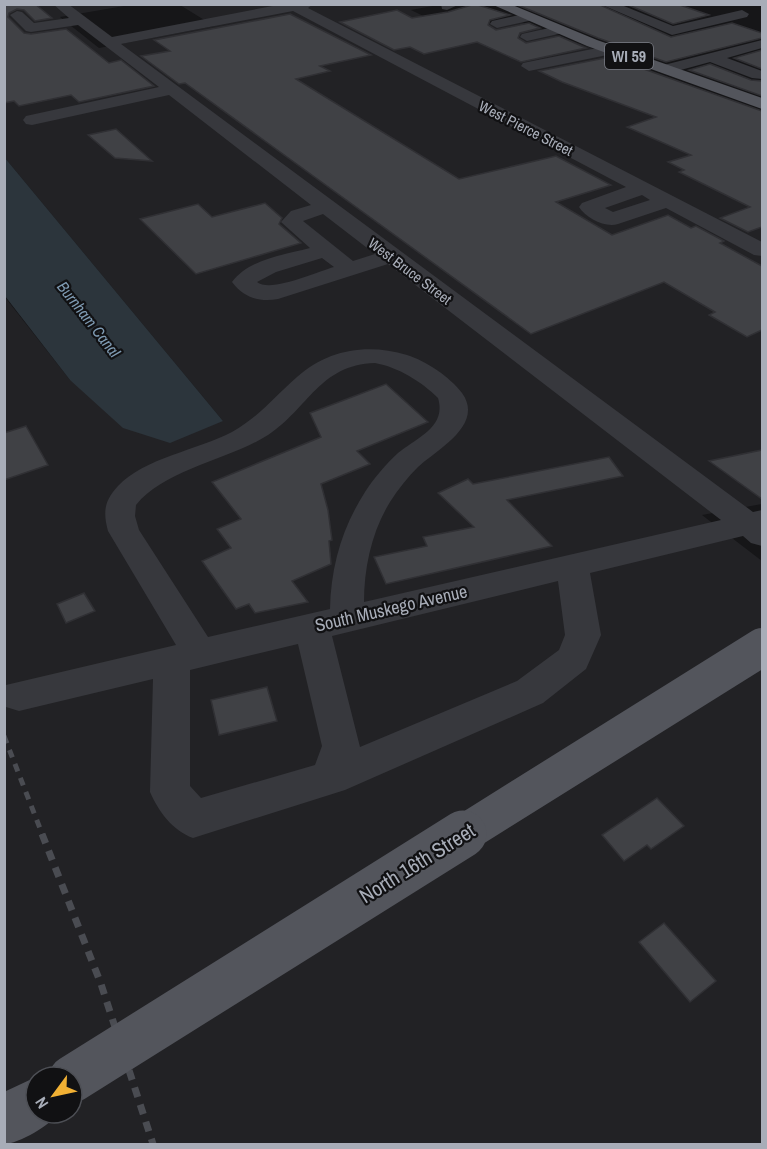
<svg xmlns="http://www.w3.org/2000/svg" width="767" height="1149" font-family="'Archivo Narrow',sans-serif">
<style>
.built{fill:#222225;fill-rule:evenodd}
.water{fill:#2c353c}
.building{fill:#404145;stroke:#303034;stroke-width:1.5}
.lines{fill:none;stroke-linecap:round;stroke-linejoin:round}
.minor{fill:#37383d;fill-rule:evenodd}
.major{fill:#53555c;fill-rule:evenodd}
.rail-far1{stroke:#4a4c52;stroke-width:5;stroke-dasharray:8 7;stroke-linecap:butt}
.rail{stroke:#4a4c52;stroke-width:7;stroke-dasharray:10 8;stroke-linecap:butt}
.major-bridge-far1{stroke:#53555c;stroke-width:38}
.major-bridge{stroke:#53555c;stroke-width:47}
.labels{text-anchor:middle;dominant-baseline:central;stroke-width:4.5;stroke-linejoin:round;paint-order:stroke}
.far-street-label{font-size:15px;fill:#a8adb8;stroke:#111113}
.shield{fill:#111113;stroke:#7b7e86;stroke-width:1.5}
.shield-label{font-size:16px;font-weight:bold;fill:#a8adb8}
.far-water-label{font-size:16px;font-style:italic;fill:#7f9bb3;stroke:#111113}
.street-label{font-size:18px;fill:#a8adb8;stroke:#111113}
.near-street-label{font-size:21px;fill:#a8adb8;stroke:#111113}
</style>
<rect width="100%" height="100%" fill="#161618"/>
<path class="built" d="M44,4L130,5L60,17L99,48L214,26L180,5H438L411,10L454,31L511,18L762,112V504L702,515L762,561V1144H5L4,296L70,380L223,421L5,158V5ZM36,1077H72V1113H36Z"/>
<polygon class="water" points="5,158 223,421 170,443 123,428 70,380 5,296"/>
<g class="building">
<polygon points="4,4 35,4 52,18 35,21 24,10 17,9 9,13 8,17 24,33 31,34 66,29 109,63 121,60 154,86 79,102 71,95 19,106 14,101 4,103"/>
<polygon points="475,4 510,15 490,20 488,25 496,30 529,23 540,28 520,33 518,38 526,43 559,36 586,48 521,62 477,42 424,54 410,47 394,50 340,22 397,10 412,18 448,12"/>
<polygon points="526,4 598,4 671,37 732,23 762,33 762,38 666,62 598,38 520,6"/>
<polygon points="626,4 677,4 709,15 673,24"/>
<polygon points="290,14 371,55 320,66 330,71 296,79 459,179 556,156 611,185 556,202 612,235 668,215 691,228 696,226 724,241 720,243 762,266 762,330 747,337 709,315 715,312 664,282 531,334 185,83 179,84 141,56 170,51 154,40"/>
<polygon points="762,50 762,69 734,58"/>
<polygon points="610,57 762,111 762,227 748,232 720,218 750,207 679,172 684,170 668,162 691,155 627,127 656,117 562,82 539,71"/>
<polygon points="710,64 751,80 762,81 762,96 689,70"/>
<polygon points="116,129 152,161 115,158 88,135"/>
<polygon points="265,203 282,218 279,224 301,243 196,274 140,219 198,204 212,217"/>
<polygon points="386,384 428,422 357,451 370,464 321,484 328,510 332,540 329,541 331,564 292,581 308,602 255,613 249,604 236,609 202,561 231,548 217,529 241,519 212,482 321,437 310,413"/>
<polygon points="26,426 48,465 4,480 4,433"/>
<polygon points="762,450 762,499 709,461"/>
<polygon points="609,457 623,476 507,500 552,546 386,584 374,557 427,546 423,537 474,527 438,493 468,479 473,484"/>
<polygon points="84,593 95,611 66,623 57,604"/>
<polygon points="267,687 277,721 219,735 211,700"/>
<polygon points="657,798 684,826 651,849 647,845 624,861 602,835"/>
<polygon points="664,923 716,981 690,1002 639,942"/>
</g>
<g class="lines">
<g class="minor">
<path d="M53,4H68L112,37L283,4H313L308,8L762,242V256L754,255L666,208L618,224C605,228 586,218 579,207L582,203L626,187L293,11L121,44L753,512L762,510V546L751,543L743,536L590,573L601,635L586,669L543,703L345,790L193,838C172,830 159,812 150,792L153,679L19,711L6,707V685L176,645L108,531C103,512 104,501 118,486C144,458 198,450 232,432C260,416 274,397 297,377C328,349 368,343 407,355C426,361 450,377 462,393C485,425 436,450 418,467C408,477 398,489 390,502C372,531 364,567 364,602L721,520L388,264L278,299C259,302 244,298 232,282C249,259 284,255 310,248L281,222L291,211L311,205L169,95L32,125L26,124L23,120L26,116L159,87L78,25L31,32L26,31L10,15L17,11L22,12L34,23L69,18ZM642,195L650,200L613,212L605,208ZM323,214L375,254L353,261L303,221ZM322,258L334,267C316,272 271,293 257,282L276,272ZM375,363C398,367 422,382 438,398C447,427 416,438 398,453C386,464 374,478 365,492C342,528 331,566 330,609L208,637L139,530L135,516L136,505C165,469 229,460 268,435C309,408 319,365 375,363ZM558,581L565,635L559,650L517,681L360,747L332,636ZM298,644L322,746L315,765L201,798L190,786V670Z"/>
<polygon points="441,4 460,4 447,10 442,9"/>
<polygon points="600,4 619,4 673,26 742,10 749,14 747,17 672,35"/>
<polygon points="528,13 535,17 533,20 497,28 490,24 492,21"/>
<polygon points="558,26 563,27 565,30 563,33 527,41 520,37 522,34"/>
<polygon points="762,40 762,48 727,58 762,71 762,79 752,78 710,62 666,74 658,69 660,66"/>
<polygon points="612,45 617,47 620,50 617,53 529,71 521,66 523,63"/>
</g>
<g class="major">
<polygon points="491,4 510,4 597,40 762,98 762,109 587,46"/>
<path d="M36,1077V1113H57C52,1125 18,1144 4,1144V1092Z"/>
</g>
<polyline class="rail-far1" points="4,736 43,836"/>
<polyline class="rail" points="42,834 101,984 153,1144"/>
<polyline class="major-bridge-far1" points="460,836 762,647"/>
<polyline class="major-bridge" points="72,1079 463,834"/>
</g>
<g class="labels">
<g class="far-street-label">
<text transform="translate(526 128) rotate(27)">West Pierce Street</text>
<text transform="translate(410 271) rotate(37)">West Bruce Street</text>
</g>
<rect class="shield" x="605" y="43" width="48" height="26" rx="4.5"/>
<g class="shield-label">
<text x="629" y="56">WI 59</text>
</g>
<g class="far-water-label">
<text transform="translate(89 319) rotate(52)">Burnham Canal</text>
</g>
<g class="street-label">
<text transform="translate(391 608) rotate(-13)">South Muskego Avenue</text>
</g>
<g class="near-street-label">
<text transform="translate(417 863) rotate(-32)">North 16th Street</text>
</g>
</g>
<rect width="767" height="1149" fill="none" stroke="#a8adb8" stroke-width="12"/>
<g transform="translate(54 1095) rotate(237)"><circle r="28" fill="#111113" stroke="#4d4f55" stroke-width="1.5"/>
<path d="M0-4.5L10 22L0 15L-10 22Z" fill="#f2b134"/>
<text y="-9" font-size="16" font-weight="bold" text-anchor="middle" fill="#a8adb8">N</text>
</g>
</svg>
